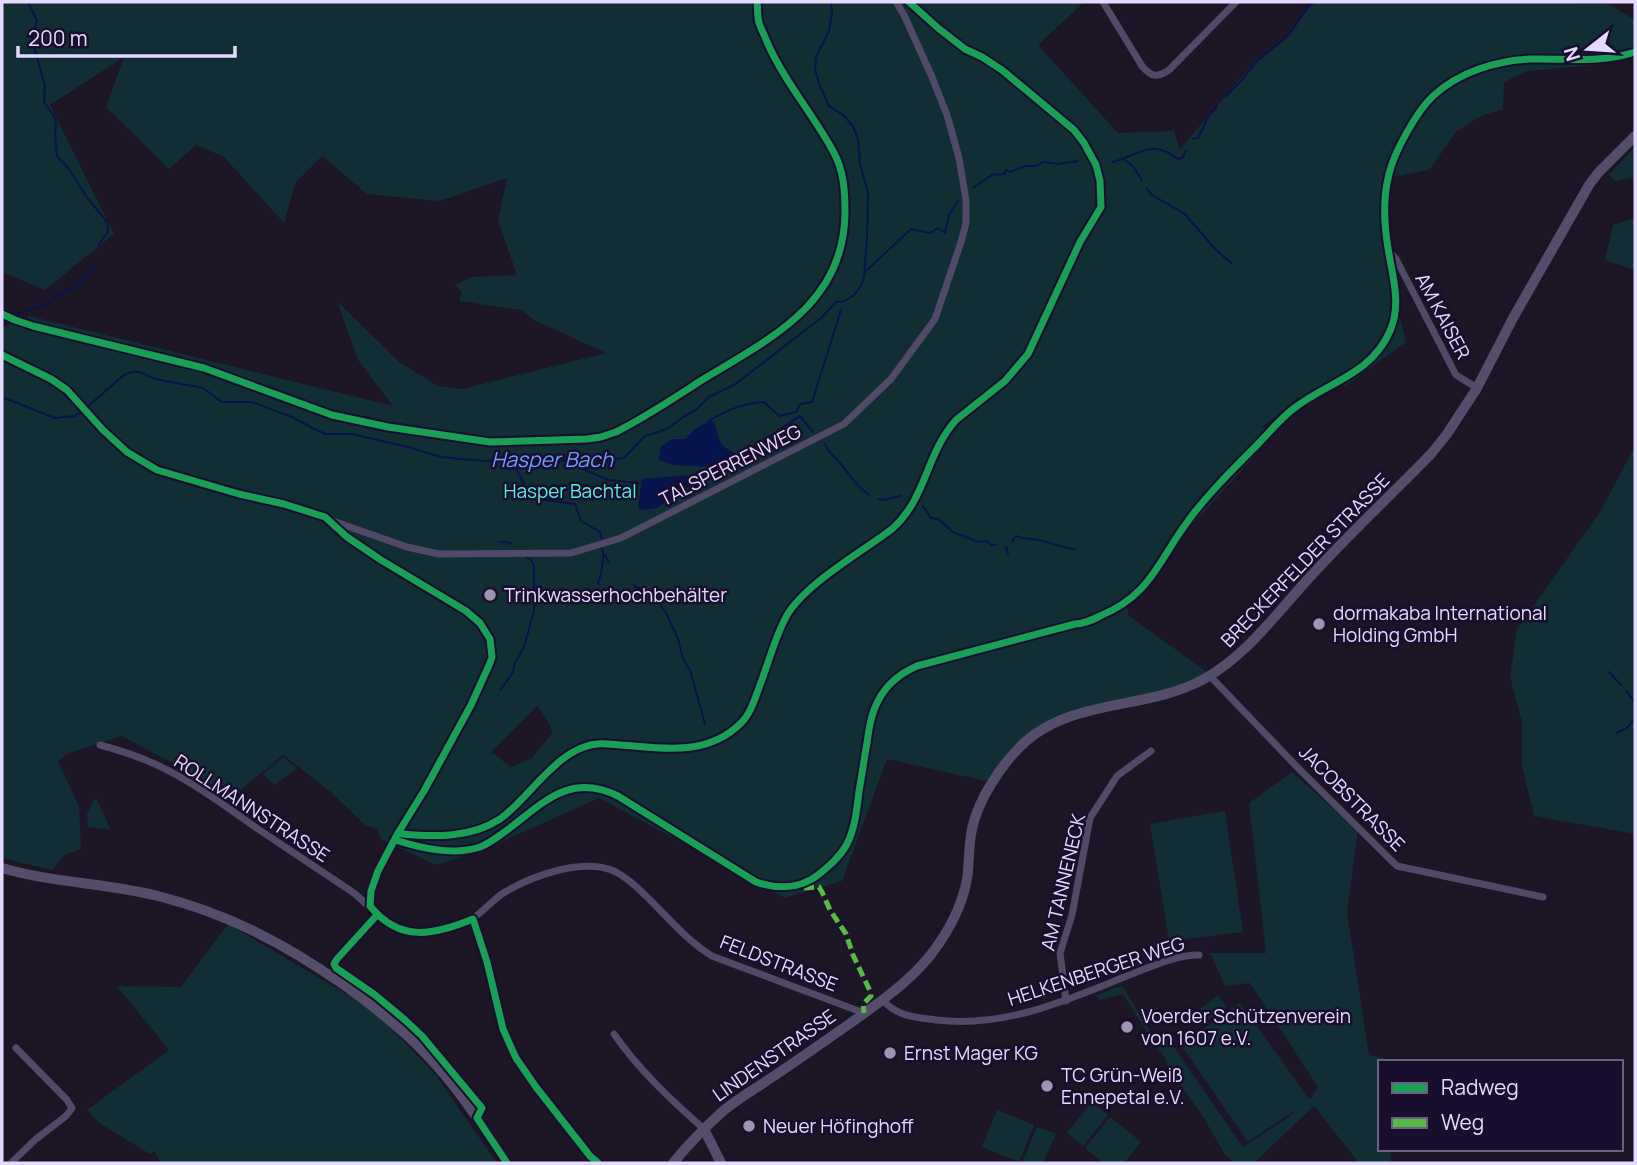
<svg xmlns="http://www.w3.org/2000/svg" width="1637" height="1165" font-family="Manrope,sans-serif">
<style>
.green{fill:#112e35;fill-rule:evenodd}
.water{fill:#07134b}
.lines{fill:none;stroke-linecap:round;stroke-linejoin:round}
.stream{stroke:#07134b;stroke-width:2}
.minor{stroke:#504967;stroke-width:7}
.secondary{stroke:#554d6c;stroke-width:10}
.quiet{stroke:#58b947;stroke-width:5;stroke-dasharray:10 5;stroke-linecap:butt}
.cycleway-casing{stroke:#190e2d;stroke-width:11}
.cycleway{stroke:#1a9f57;stroke-width:7}
.poi-dot{fill:#9e95b3;stroke:#190e2d;stroke-width:2.5}
.labels{text-anchor:middle;dominant-baseline:central;stroke-width:5;stroke-linejoin:round;paint-order:stroke}
.street-label{font-size:19px;fill:#e4daff;stroke:#190e2d}
.park-label{font-size:19px;fill:#57ede1;stroke:#190e2d}
.poi-label{font-size:19px;fill:#e4daff;stroke:#190e2d;text-anchor:start}
.water-label{font-size:21px;font-style:italic;fill:#689fff;stroke:#190e2d}
</style>
<rect width="100%" height="100%" fill="#1b1526"/>
<g class="green">
<path d="M2,2H1084L1038,45L1118,133L1174,131L1180,149L1256,60L1282,41L1296,26L1308,6L1314,2H1572L1575,4H1608L1635,20V57L1604,64L1528,71L1504,82L1503,109L1481,116L1457,131L1429,170L1391,177L1386,203L1389,238L1384,254L1406,342L1345,386L1339,378L1299,399L1298,398L1261,428L1282,426L1183,535L1168,542L1140,584L1127,596L1128,615L1208,673L1160,693L1072,714L1041,725L1013,746L986,781L887,759L842,881L785,898L599,798L483,850L436,865L381,839L377,829L365,825L332,793L283,755L233,796L122,736L66,754L58,762L79,806L81,849L64,855L52,870L2,858V327L7,326L16,319L23,321L29,316L393,406L358,360L337,301L399,362L438,386L462,389L606,353L534,320L521,310L460,301L461,291L455,285L472,277L517,275L498,220L507,178L440,201L367,194L322,156L295,183L284,223L224,157L196,145L169,169L106,107L124,57L50,105L114,234L45,290L2,272ZM537,706L548,721L553,732L532,758L511,767L491,752Z"/>
<polygon points="1635,147 1635,177 1615,181 1609,175"/>
<polygon points="1635,218 1635,270 1605,260 1613,225"/>
<polygon points="1635,446 1635,834 1534,816 1522,766 1522,722 1510,677 1517,629 1600,512"/>
<polygon points="283,757 297,768 275,785 263,774"/>
<polygon points="1292,772 1358,830 1347,912 1369,1055 1384,1058 1385,1062 1380,1062 1380,1149 1391,1149 1390,1163 1359,1163 1314,1106 1254,1163 1236,1163 1226,1156 1202,1115 1168,1068 1166,1059 1154,1043 1123,994 1099,1000 1096,996 1114,988 1123,987 1155,1039 1164,1034 1169,1040 1243,1147 1286,1119 1297,1109 1248,1142 1181,1045 1240,1003 1310,1100 1318,1087 1250,983 1225,986 1210,953 1266,953 1249,803"/>
<polygon points="97,799 97,800 111,830 88,827 87,814 93,801"/>
<polygon points="1225,811 1243,932 1169,941 1150,824"/>
<polygon points="228,924 375,1011 435,1074 497,1163 161,1163 154,1151 150,1154 98,1122 87,1110 169,1050 117,986 181,987"/>
<polygon points="1218,995 1227,1007 1208,1020 1200,1009"/>
<polygon points="1092,1102 1108,1115 1083,1146 1067,1133"/>
<polygon points="997,1110 1034,1125 1019,1162 982,1147"/>
<polygon points="1110,1117 1141,1142 1124,1163 1104,1163 1085,1148"/>
<polygon points="1037,1127 1056,1134 1043,1163 1022,1163"/>
</g>
<g class="water">
<path d="M710,420L714,422C718,435 719,447 733,452V454L712,467L673,465L659,460L661,446L672,439H685L695,429Z"/>
<polygon points="715,473 690,486 657,508 645,510 638,508 642,479"/>
</g>
<g class="lines">
<g class="stream">
<polyline points="28,2 37,21 32,37 33,42 45,86 44,102 54,116 56,123 55,133 57,156 69,169 86,196 107,222 108,232 98,245"/>
<polyline points="1226,96 1240,82 1257,61 1288,36 1309,6 1315,2"/>
<polyline points="1193,139 1198,138 1209,115 1217,107"/>
<polyline points="1125,160 1132,165 1142,180"/>
<path d="M1112,162C1138,156 1151,138 1178,159L1183,157L1186,150"/>
<polyline points="973,188 992,175 1004,174 1006,170 1011,172 1025,166 1035,166 1044,162 1058,164 1078,161"/>
<polyline points="1147,189 1152,195 1185,214 1214,248 1231,263"/>
<polyline points="865,272 911,229 930,233 938,228 945,233 949,215 958,201"/>
<polyline points="18,314 46,304 67,290 76,287 94,266"/>
<polyline points="2,324 7,322"/>
<polyline points="2,397 55,418 75,416 82,412"/>
<polyline points="86,408 124,375 131,372 140,372 155,379 203,388 222,402 252,402 294,418 314,429 326,434 352,434 408,447 441,457 485,461 527,460 546,462 571,459 592,461 624,458 645,436 667,429 683,417 696,410 709,397 734,385 821,318 836,302 845,301 854,295 861,286 864,277 867,238 868,193 860,164 858,139 853,126 843,115 829,106 819,84 815,69 816,57 829,31 832,13 831,2"/>
<path d="M710,420C727,410 744,403 764,402L779,416L796,412L800,404L812,402L841,310"/>
<path d="M825,444C828,452 835,457 840,463C849,475 857,486 869,495"/>
<polyline points="563,460 608,480 638,483"/>
<polyline points="513,462 531,498 575,504 581,521 600,532 602,540"/>
<polyline points="715,473 800,416 813,432"/>
<polyline points="879,499 883,500 901,496"/>
<polyline points="923,506 931,518 938,519 953,532 978,542 987,541 991,545 996,545"/>
<polyline points="500,542 512,543"/>
<path d="M1012,542L1016,536C1025,540 1030,538 1039,540C1052,543 1062,548 1075,549"/>
<polyline points="1006,547 1008,554"/>
<polyline points="605,555 609,563"/>
<path d="M598,584C601,575 605,557 602,549"/>
<polyline points="634,586 645,590"/>
<polyline points="658,601 666,613 678,639 683,659 690,670 705,724"/>
<polyline points="1609,672 1621,685"/>
<polyline points="501,689 513,672 514,665 524,647 534,611 534,566 531,560 526,557"/>
<polyline points="1626,691 1635,702"/>
<polyline points="1616,733 1627,728 1635,718"/>
</g>
<g class="minor">
<path d="M1103,2L1142,66C1151,77 1157,78 1169,70L1236,2"/>
<polyline points="1389,252 1396,259 1456,375 1477,388"/>
<polyline points="2,355 51,379 67,390 103,430 127,452 157,470 239,494 284,504 407,547 439,554 571,553 621,538 844,424 891,379 935,319 961,242 966,223 966,200 959,158 947,115 932,77 904,15 896,2"/>
<polyline points="1210,676 1300,770 1397,866 1543,897"/>
<path d="M100,745C119,750 137,756 155,764C192,781 225,806 258,829C289,850 320,870 351,891C370,904 381,926 405,931C424,935 456,929 472,919C483,912 492,900 505,892C534,875 584,857 616,872C627,878 636,886 645,895C667,916 686,940 712,956L864,1013"/>
<polyline points="377,915 337,959 334,964 336,968 375,995 405,1020 422,1036 482,1108"/>
<polyline points="473,919 487,962 503,1029 510,1045 516,1058 536,1087 590,1156 598,1163"/>
<path d="M882,1000C899,1017 914,1017 936,1020C1003,1028 1062,1002 1122,978C1146,969 1173,955 1199,955"/>
<polyline points="1066,1001 1060,953 1072,915 1090,818 1117,776 1151,751"/>
<path d="M614,1034C639,1070 671,1100 704,1129"/>
<polyline points="11,1163 36,1139 66,1116 72,1108 67,1100 16,1048"/>
</g>
<g class="secondary">
<path d="M2,868C53,883 107,883 158,896C229,914 285,944 344,985C377,1009 409,1034 436,1065C463,1095 485,1129 507,1163"/>
<polyline points="704,1129 721,1163"/>
<path d="M673,1163C688,1145 704,1128 722,1112C737,1099 755,1089 771,1078C798,1060 825,1041 852,1022C884,999 918,976 940,942C954,921 965,898 968,872C969,858 969,843 972,829C978,799 1003,762 1025,742C1075,698 1148,710 1204,679C1247,655 1276,614 1309,578C1348,535 1391,495 1431,454L1447,434L1477,388L1513,318L1589,185L1598,173L1635,136"/>
</g>
<polyline class="quiet" points="804,888 819,887 822,892 830,910 846,934 853,955 871,993 871,996 863,1004 864,1013"/>
<defs>
<g id="cycleway">
<path d="M2,314L15,320L33,326L204,368L332,415L388,427L490,442L587,439L601,437L616,432C646,417 674,398 702,380C771,338 844,304 845,213C845,191 844,171 833,151C813,114 784,81 767,42C765,36 761,29 759,23C757,16 758,9 757,2"/>
<path d="M2,355L51,379L67,390L103,430L127,452L157,470L239,494L284,504L325,517L347,537L381,560L466,611L480,623L490,639L492,657L490,663L471,705L424,791L398,833L378,871L371,891L370,906C400,943 434,935 473,919L487,962L503,1029L510,1045L516,1058L536,1087L590,1156L598,1163"/>
<path d="M402,834C435,837 471,838 500,819C514,809 526,795 538,782C552,768 565,754 584,747C596,742 608,744 620,745C663,748 707,757 741,723C751,713 755,698 760,685C768,664 774,641 784,621C799,587 862,552 892,529C927,498 925,455 956,420L1005,381L1028,354L1080,242L1101,207L1100,181L1096,165L1084,143L1074,130L1002,70L982,57L965,49L938,28L909,2"/>
<path d="M395,840C421,848 453,856 480,847C488,844 496,838 503,833C541,806 567,771 618,796L756,882C777,889 800,889 818,875C829,866 840,857 847,844C855,828 857,809 859,791C862,775 864,759 867,743C869,729 871,714 878,701C886,685 901,673 917,666L1075,624C1084,624 1092,620 1100,616C1151,595 1158,561 1188,521C1197,508 1208,496 1219,484C1231,471 1243,459 1256,446C1268,434 1279,420 1293,409C1327,382 1371,375 1390,331C1402,304 1392,275 1388,248C1384,224 1383,197 1389,174C1394,152 1417,111 1433,96C1459,72 1495,61 1530,59C1568,58 1598,64 1635,52"/>
<polyline points="377,915 337,959 334,964 336,968 375,995 405,1020 422,1036 482,1108 477,1118 507,1163"/>
</g>
</defs>
<use href="#cycleway" class="cycleway-casing"/>
<use href="#cycleway" class="cycleway"/>
</g>
<g class="poi-dot">
<circle cx="490" cy="595" r="7"/>
<circle cx="1319" cy="624" r="7"/>
<circle cx="1127" cy="1027" r="7"/>
<circle cx="890" cy="1053" r="7"/>
<circle cx="1047" cy="1086" r="7"/>
<circle cx="749" cy="1126" r="7"/>
</g>
<g class="labels">
<g class="street-label">
<text transform="translate(1443 316) rotate(62)">AM KAISER</text>
<text transform="translate(730 465) rotate(-27)">TALSPERRENWEG</text>
<text transform="translate(1305 560) rotate(-46)">BRECKERFELDER STRASSE</text>
<text transform="translate(1352 798) rotate(45)">JACOBSTRASSE</text>
<text transform="translate(252 808) rotate(33)">ROLLMANNSTRASSE</text>
<text transform="translate(1063 882) rotate(-77)">AM TANNENECK</text>
<text transform="translate(779 963) rotate(21)">FELDSTRASSE</text>
<text transform="translate(1096 971) rotate(-18)">HELKENBERGER WEG</text>
<text transform="translate(774 1055) rotate(-35)">LINDENSTRASSE</text>
</g>
<g class="park-label">
<text x="570" y="491">Hasper Bachtal</text>
</g>
<g class="poi-label">
<text x="504" y="595">Trinkwasserhochbehälter</text>
<text x="1333" y="613">dormakaba International<tspan x="1333" dy="22">Holding GmbH</tspan></text>
<text x="1141" y="1016">Voerder Schützenverein<tspan x="1141" dy="22">von 1607 e.V.</tspan></text>
<text x="904" y="1053">Ernst Mager KG</text>
<text x="1061" y="1075">TC Grün-Weiß<tspan x="1061" dy="22">Ennepetal e.V.</tspan></text>
<text x="763" y="1126">Neuer Höfinghoff</text>
</g>
<g class="water-label">
<text x="552" y="459">Hasper Bach</text>
</g>
</g>
<rect width="1637" height="1165" fill="none" stroke="#e4daff" stroke-width="7"/>
<rect x="1378" y="1060" width="245" height="91" fill="#190e2d" stroke="#6a6081" stroke-width="2"/>
<rect x="1392" y="1083" width="35" height="10" fill="#1a9f57" stroke="#6a6081" stroke-width="2"/>
<text x="1441" y="1095" font-size="21" fill="#e4daff">Radweg</text>
<rect x="1392" y="1118" width="35" height="10" fill="#58b947" stroke="#6a6081" stroke-width="2"/>
<text x="1441" y="1130" font-size="21" fill="#e4daff">Weg</text>
<g transform="translate(1588 49) rotate(253)" stroke="#190e2d" stroke-width="5" paint-order="stroke">
<path d="M0-5L12 26L0 18L-12 26Z" fill="#e4daff"/>
<text y="-10" font-size="19" font-weight="bold" text-anchor="middle" fill="#e4daff">N</text>
</g>
<path d="M18 46v10h217v-10" fill="none" stroke="#e4daff" stroke-width="3.5"/>
<text x="28" y="46" font-size="21" fill="#e4daff" stroke="#190e2d" stroke-width="5" paint-order="stroke">200 m</text>
</svg>
